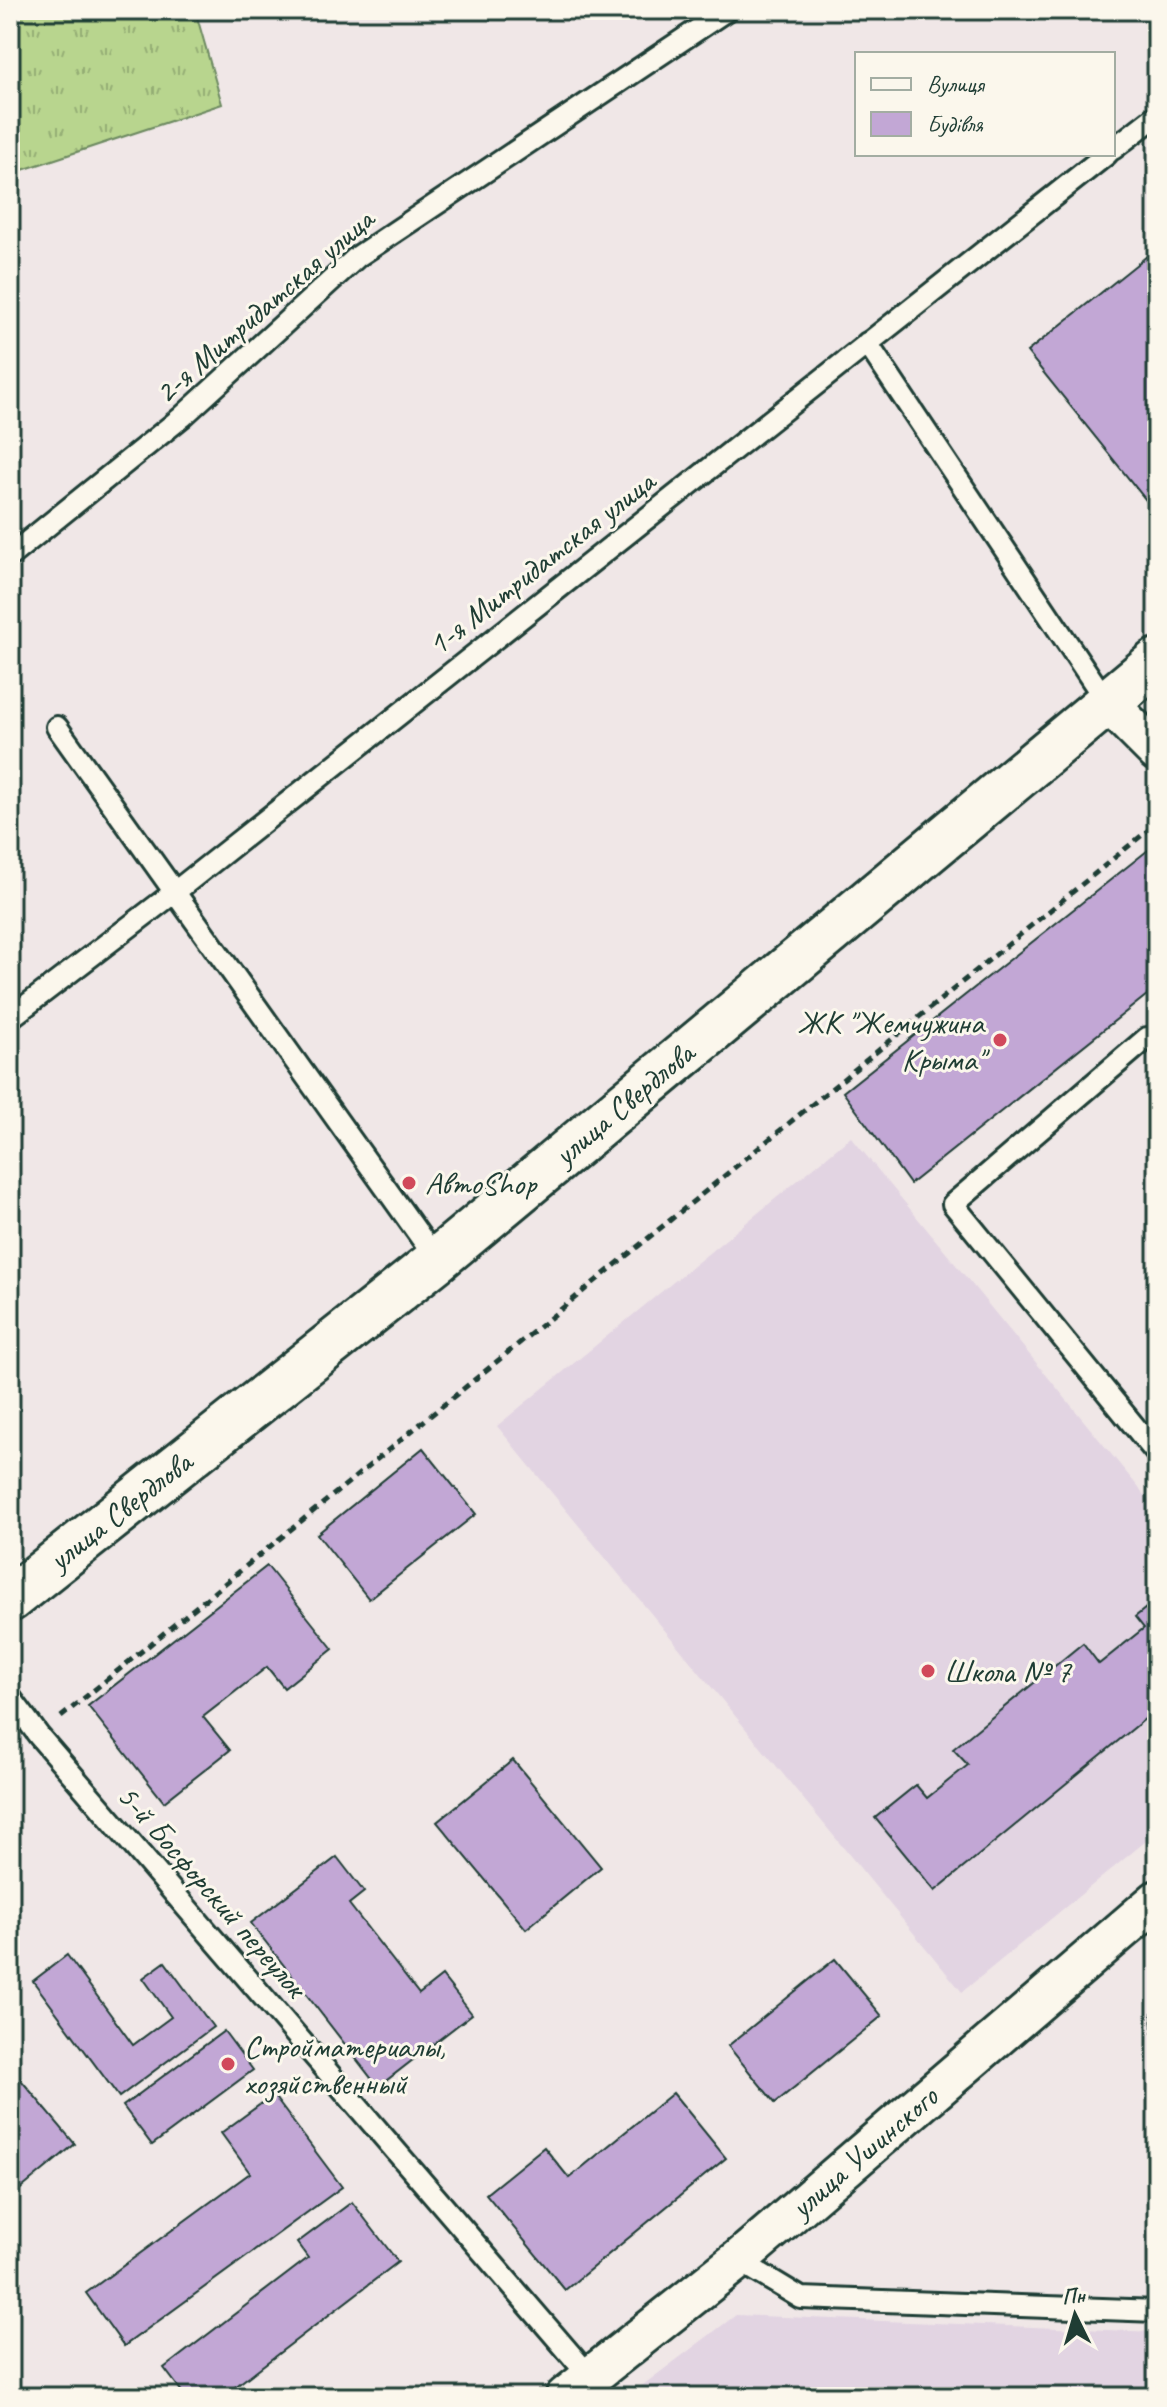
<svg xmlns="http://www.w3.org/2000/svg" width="1167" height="2407" font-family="Caveat,sans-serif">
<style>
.built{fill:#e2d4e2}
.grass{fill:url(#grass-tufts);stroke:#6c8961;stroke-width:2}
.building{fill:#c2a7d5;stroke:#1f3d34;stroke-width:2}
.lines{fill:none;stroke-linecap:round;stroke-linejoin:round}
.lane-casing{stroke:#1f3d34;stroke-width:26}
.street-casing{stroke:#1f3d34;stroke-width:44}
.secondary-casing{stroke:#1f3d34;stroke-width:50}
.path{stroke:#1f3d34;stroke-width:5;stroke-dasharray:8 6;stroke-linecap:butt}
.lane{stroke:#fbf7ec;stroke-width:20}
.street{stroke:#fbf7ec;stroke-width:38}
.secondary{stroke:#fbf7ec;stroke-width:44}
.poi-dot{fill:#d1495b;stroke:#fbf7ec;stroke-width:3}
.labels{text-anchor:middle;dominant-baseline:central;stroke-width:6;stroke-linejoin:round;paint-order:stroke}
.street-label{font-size:32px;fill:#1f3d34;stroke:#fbf7ec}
.poi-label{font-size:32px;fill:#1f3d34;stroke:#fbf7ec;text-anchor:start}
</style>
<defs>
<pattern id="grass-tufts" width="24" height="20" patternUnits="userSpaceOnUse" patternTransform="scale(2)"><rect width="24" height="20" fill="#b8d58e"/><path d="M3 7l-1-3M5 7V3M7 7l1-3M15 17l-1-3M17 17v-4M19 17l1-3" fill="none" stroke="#95ae75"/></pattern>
</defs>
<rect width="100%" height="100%" fill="#f0e7e7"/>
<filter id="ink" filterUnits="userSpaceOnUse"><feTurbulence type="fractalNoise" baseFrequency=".0125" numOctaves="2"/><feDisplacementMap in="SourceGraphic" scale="16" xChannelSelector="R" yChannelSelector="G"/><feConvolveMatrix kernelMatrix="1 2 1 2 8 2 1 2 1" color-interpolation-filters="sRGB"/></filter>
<g filter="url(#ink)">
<g class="built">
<polygon points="851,1137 1157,1510 1157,1832 962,1992 497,1426"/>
<polygon points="736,2315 1157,2332 1157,2397 627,2397"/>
</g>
<polygon class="grass" points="10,10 195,10 222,104 10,174"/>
<g class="building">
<polygon points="1157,248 1157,514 1027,352"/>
<polygon points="1157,843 1157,987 910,1184 843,1092"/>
<polygon points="423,1448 476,1514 369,1599 317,1534"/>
<polygon points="267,1566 333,1649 284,1688 267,1667 203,1717 230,1750 164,1802 88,1706"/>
<polygon points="1157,1599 1157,1709 935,1891 875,1818 916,1785 927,1798 968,1765 953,1749 1083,1643 1099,1664 1144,1628 1135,1617"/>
<polygon points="513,1760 601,1867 526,1929 437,1822"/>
<polygon points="337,1857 364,1892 349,1904 419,1994 442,1976 472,2014 378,2087 251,1923"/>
<polygon points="67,1955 133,2045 171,2017 143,1978 165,1962 213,2027 119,2097 33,1981"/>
<polygon points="835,1959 882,2016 775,2103 728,2046"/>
<polygon points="1152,2013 1157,2013 1157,2092"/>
<polygon points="224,2031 253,2070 152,2145 123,2106"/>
<polygon points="16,2074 75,2144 11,2197 10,2079"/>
<polygon points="673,2093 726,2158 565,2290 486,2194 544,2147 569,2178"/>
<polygon points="273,2095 342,2187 124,2346 86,2293 250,2173 221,2133"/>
<polygon points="352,2202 398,2262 222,2397 186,2397 164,2368 308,2258 297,2243"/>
</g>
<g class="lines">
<defs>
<g id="lane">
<polyline points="1113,149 1157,115"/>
<polyline points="867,343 1106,701"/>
<polyline points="10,556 182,417 357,257 727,10"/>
<polyline points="57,727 437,1260"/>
<polyline points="10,1018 176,891 1107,154"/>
<polyline points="1147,1038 953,1204 1157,1454"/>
<polyline points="10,1697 39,1736 591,2378"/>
<polyline points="738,2260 801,2298 1157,2311"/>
</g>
<g id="street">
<polyline points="1106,701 1157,752"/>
<polyline points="565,2397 738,2260 1157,1900"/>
</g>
<polyline id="secondary" points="10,1599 437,1260 1157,661"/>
</defs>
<use href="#lane" class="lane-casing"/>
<use href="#street" class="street-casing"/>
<use href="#secondary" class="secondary-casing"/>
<polyline class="path" points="61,1717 1157,823"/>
<use href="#lane" class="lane"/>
<use href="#street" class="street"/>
<use href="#secondary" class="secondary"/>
</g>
</g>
<g class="poi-dot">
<circle cx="1000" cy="1040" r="8"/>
<circle cx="409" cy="1183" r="8"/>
<circle cx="928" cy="1671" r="8"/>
<circle cx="228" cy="2064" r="8"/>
</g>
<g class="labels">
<g class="street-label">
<text transform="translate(264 306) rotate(-41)">2-я Митридатская улица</text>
<text transform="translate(541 563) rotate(-38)">1-я Митридатская улица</text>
<text transform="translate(624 1104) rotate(-40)">улица Свердлова</text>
<text transform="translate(120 1511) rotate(-38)">улица Свердлова</text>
<text transform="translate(212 1891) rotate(49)">5-й Босфорский переулок</text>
<text transform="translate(864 2152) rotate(-41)">улица Ушинского</text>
</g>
<g class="poi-label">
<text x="984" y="1022" text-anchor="end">ЖК "Жемчужина<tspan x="984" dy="37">Крыма"</tspan></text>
<text x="425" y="1183">АвтоShop</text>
<text x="944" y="1671">Школа № 7</text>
<text x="244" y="2046">Стройматериалы,<tspan x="244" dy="37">хозяйственный</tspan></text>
</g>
</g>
<rect width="1167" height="2407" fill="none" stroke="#fbf7ec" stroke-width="40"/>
<rect x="20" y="20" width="1127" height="2367" fill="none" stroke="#1f3d34" stroke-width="3" filter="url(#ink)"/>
<rect x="855" y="52" width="260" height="104" fill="#fbf7ec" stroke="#a3ada2" stroke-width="2"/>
<rect x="871" y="78" width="40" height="12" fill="#fbf7ec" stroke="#a3ada2" stroke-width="2"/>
<text x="927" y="92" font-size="24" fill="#1f3d34">Вулиця</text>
<rect x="871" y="112" width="40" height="24" fill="#c2a7d5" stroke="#a3ada2" stroke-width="2"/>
<text x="927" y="132" font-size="24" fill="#1f3d34">Будівля</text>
<g transform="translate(1075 2315) rotate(355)" stroke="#fbf7ec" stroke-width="6" paint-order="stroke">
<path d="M0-6L14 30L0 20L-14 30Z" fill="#1f3d34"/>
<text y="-12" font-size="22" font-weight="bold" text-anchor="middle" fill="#1f3d34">Пн</text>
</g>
</svg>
